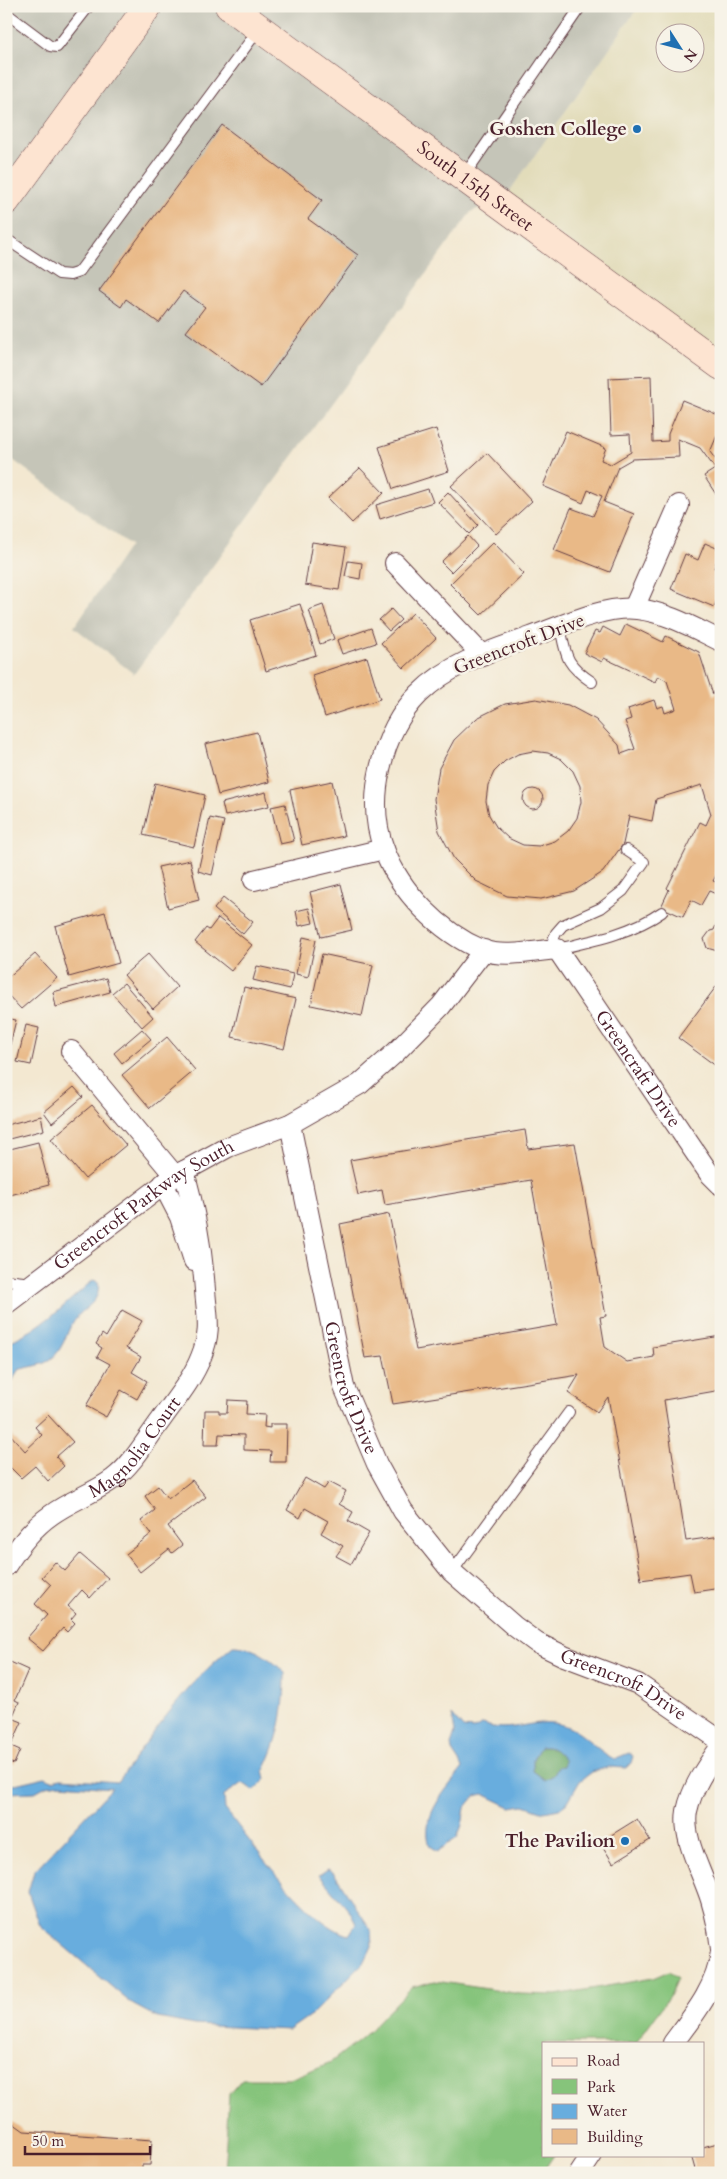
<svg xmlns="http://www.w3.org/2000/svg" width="727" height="2179" font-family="Cardo,serif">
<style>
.built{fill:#e2dcba;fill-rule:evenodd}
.industrial{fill:#c5c5b8}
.green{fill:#86c47b;stroke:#687253}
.forest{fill:#6caa6b;stroke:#5b644b}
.water{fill:#68adde;stroke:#596684;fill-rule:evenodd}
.building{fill:#e9b987;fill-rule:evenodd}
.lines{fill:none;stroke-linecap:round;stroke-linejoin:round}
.lane-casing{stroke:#633d44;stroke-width:12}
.street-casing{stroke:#633d44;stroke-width:22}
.secondary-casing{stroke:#633d44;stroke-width:29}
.lane{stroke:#fff;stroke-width:10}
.street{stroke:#fff;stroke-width:20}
.secondary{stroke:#fde4d1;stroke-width:28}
.poi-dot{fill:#1f6fb2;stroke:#f7f3e8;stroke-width:2}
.labels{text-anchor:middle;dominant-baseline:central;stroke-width:5;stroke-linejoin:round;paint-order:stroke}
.poi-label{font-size:19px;font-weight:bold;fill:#4a1f2b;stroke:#f7f3e8;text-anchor:end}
.street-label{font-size:19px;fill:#4a1f2b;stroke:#f7f3e8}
</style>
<rect width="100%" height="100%" fill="#f7f3e8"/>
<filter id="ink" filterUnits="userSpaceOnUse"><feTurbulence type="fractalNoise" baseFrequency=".02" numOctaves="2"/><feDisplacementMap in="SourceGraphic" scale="10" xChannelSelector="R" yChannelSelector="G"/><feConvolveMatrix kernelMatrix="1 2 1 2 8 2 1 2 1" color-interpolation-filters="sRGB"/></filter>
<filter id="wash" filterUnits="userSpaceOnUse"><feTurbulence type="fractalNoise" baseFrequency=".0096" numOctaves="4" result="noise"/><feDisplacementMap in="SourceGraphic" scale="20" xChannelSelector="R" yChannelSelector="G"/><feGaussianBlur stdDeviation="1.12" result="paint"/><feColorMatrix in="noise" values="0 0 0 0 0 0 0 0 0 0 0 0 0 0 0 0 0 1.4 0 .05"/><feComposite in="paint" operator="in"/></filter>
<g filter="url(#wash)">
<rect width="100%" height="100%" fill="#f3e8d1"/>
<path class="built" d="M639,6H721V355L507,195ZM664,32H694V62H664Z"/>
<polygon class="industrial" points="6,6 639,6 507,195 471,212 134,674 74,627 130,545 6,455"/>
<polygon class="green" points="669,1971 678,1978 671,1994 636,2043 543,2043 543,2155 554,2155 542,2173 224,2173 229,2094 242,2079 290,2079 331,2062 363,2037 412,1987 435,1981 521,1994 556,1995 653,1978"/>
<path class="forest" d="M540,1747C554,1746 557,1751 566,1761L563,1766L558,1767L554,1775L545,1780L533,1771V1759Z"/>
<g class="water">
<path d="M93,1280L98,1282C102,1304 82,1307 73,1322C65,1335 63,1350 51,1359C41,1367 29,1366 18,1370L6,1394V1344L32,1330L57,1312Z"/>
<path d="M233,1646C254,1646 270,1658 285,1673C285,1708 280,1739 264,1770L266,1779L254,1791L243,1783L224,1795L225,1809C251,1842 309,1925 349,1935L356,1924L350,1912L319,1875L328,1869L334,1873L371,1930L372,1946L365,1961L312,2014L289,2030L194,2025L158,2018L132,2004L40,1926L28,1892L34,1871L112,1788L61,1784L46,1786L35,1792L6,1793V1782L15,1784L45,1777L52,1780L61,1778L118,1782C152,1734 186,1684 233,1646Z"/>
<path d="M452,1715L463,1728L474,1729L483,1724C509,1735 533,1718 559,1724C582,1729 594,1749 614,1759L629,1753L633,1756L631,1763L626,1768L609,1767L592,1772L580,1781L567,1803L559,1809L544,1812L524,1805L510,1807L483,1794L475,1796L465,1808L462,1825L457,1838L438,1851L430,1846C420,1816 445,1791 463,1768L452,1751L451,1745L455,1733ZM540,1747C554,1746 557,1751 565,1761L563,1766L558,1767L554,1775L545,1780L533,1771V1759Z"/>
</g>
<g id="blocks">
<g class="building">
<polygon points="222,125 322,200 308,219 358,255 261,387 186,332 205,307 183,291 159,323 126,299 121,307 99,291"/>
<polygon points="651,376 653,442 668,441 668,434 682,400 721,416 721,426 710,452 716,460 721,457 721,502 704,476 715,469 711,463 700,448 678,439 679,457 632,459 618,467 604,502 634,514 610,572 554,550 571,508 593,516 602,496 588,490 583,503 543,486 566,431 606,448 601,460 611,464 631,452 630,434 611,435 609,378"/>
<polygon points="436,429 449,471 393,489 379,447"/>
<polygon points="487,453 532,501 496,534 451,486"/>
<polygon points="360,468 384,493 352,523 328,498"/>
<polygon points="428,489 433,502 380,519 376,505"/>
<polygon points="448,492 478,525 469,534 438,502"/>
<polygon points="468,536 477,546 451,572 441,562"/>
<polygon points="312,542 346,547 339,590 305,585"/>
<polygon points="493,542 524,574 481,615 450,584"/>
<polygon points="705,543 721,550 714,568 721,571 721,590 714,607 671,589 685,554 698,560"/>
<polygon points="348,561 362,563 360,579 345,576"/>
<polygon points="300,604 316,655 266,671 250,620"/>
<polygon points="323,605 334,639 320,644 309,610"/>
<polygon points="391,609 401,620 389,631 379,620"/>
<polygon points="413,613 436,638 404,668 381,643"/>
<path d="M626,624L663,642L666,636L699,652L713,695L721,692V866L713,881L721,884V896L709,891L701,905L691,900L683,917L661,907L669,890L667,888L700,822L706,825L711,814L702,785L656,799L652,821L629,816L623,844L603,872L574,891L541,899L507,896L476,881L454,859L439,831L434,799L439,768L454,740L477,718L505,704L536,699L568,705L596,720L619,745L621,754L635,749L625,721L631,719L628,709L654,700L657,708L663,706L665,713L676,709L667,681L658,676L655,682L604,658L602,662L584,653L595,631L600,633L603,627L620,636ZM533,751L548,753L561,759L573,771L580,786L581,802L577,818L568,831L555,841L539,846L523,845L508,838L497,828L489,815L486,801L488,785L494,772L505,761L518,754Z"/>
<polygon points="371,628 376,643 342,654 337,640"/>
<polygon points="367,657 380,699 325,717 312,675"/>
<polygon points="257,732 269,782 218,795 205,744"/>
<polygon points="332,781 344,836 302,845 290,790"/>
<polygon points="155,783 205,795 194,847 143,835"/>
<circle cx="533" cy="799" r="10"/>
<polygon points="266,792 269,806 225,816 222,803"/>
<polygon points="285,804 294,841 280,844 271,807"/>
<polygon points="210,818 224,821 212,875 198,871"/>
<polygon points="190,860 199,900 168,908 158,867"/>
<polygon points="341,884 352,930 321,937 310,892"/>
<polygon points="223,898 253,922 243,934 214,909"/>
<polygon points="309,908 313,923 299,926 296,911"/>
<polygon points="105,912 119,963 69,977 55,926"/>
<polygon points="721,913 721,952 707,948 704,939 710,931 714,930"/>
<polygon points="218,918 252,945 231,971 195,942 206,928 209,930"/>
<polygon points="303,937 316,940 308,977 296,974"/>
<polygon points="35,954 57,978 21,1009 6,993 6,979"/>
<polygon points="148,954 177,987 153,1009 124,975"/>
<polygon points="322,954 373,965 362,1016 311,1005"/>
<polygon points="257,966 293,974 290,989 253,980"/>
<polygon points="106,978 110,992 56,1007 53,992"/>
<polygon points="721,980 721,1059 716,1066 678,1038"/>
<polygon points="124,983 153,1017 142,1027 112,993"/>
<polygon points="244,987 296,999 284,1049 232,1037"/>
<polygon points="6,1018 16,1020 7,1057 6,1057"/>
<polygon points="26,1025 39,1028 31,1065 17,1062"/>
<polygon points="142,1029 151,1039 122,1063 114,1053"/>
<polygon points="167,1037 195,1070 150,1108 122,1075"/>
<polygon points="74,1087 83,1097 52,1123 44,1112"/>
<polygon points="92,1105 126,1145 85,1179 51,1139"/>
<polygon points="41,1116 44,1130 9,1139 6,1125"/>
<polygon points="525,1130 528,1149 575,1143 606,1316 600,1317 605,1347 627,1362 654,1357 653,1347 721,1336 721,1390 664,1400 686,1541 721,1536 721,1588 694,1592 690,1573 641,1580 608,1397 597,1412 568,1393 579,1375 393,1404 383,1356 365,1358 340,1224 389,1214 416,1350 557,1325 531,1180 385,1205 382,1190 358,1195 350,1160"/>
<polygon points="38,1142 49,1185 6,1196 6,1150"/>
<polygon points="122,1310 142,1321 126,1348 141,1357 132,1372 147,1381 137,1399 121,1390 106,1417 86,1406 110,1364 97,1357 102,1348 96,1344 102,1334 106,1337"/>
<polygon points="228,1400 247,1401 246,1414 265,1415 264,1427 270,1428 270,1424 287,1424 286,1462 270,1462 271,1451 244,1450 244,1435 219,1434 218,1445 204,1445 205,1410 219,1410 219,1413 227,1413"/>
<polygon points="48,1415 73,1442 56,1457 64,1466 48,1481 35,1466 21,1478 9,1466 6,1469 6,1436 9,1433 25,1451 42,1435 35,1427"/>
<polygon points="305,1478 324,1489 329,1482 346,1491 339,1504 353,1512 348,1521 369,1533 351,1564 336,1556 343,1546 321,1533 328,1521 305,1508 300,1518 287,1510"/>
<polygon points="192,1480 206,1497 168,1526 182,1545 172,1553 169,1549 140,1572 126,1554 151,1534 141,1521 155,1510 145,1496 158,1486 168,1499"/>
<polygon points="80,1554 108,1578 90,1598 82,1590 68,1606 76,1613 71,1619 75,1623 67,1632 63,1628 43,1651 27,1638 47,1615 35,1604 51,1585 42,1577 55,1562 65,1571"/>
<polygon points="8,1661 28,1670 15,1700 19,1702 12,1718 22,1722 11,1746 20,1750 14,1764 6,1761 6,1666"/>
<polygon points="637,1819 650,1840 613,1863 600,1842"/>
<polygon points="6,2118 24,2131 152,2140 150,2165 142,2165 142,2173 6,2173"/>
<polygon points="721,2142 721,2166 696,2173 691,2155 703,2155 703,2147"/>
</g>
</g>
</g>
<g filter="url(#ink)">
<use href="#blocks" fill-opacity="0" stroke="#633d44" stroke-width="1"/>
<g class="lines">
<defs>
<g id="lane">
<polyline points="6,13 50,46 57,47 89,6"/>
<polyline points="464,176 581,6"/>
<polyline points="6,239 59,274 70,275 79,272 259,29"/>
<path d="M560,626C566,656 565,664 592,682"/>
<path d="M626,850L644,862L623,891L601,908L563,925L556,933L553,940L557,949C592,941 632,933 662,912"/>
<polyline points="6,1280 32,1283"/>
<polyline points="452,1572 569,1412"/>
</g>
<g id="street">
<polyline points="395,563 482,655"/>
<polyline points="634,608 679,505"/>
<path id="s1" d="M721,641C694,628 666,612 637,609C605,605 561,626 531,637C491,651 450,663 419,694C382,731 365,800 384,849C400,892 440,932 482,950C502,958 536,951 557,949L709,1173L721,1185"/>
<polyline points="254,880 384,849"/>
<polyline points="71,1051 175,1176"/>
<path id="s2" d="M290,1124L344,1387L377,1464L403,1511L452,1572L514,1626L537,1643L564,1656L638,1684L721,1741"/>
<polyline points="163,1184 180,1217 194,1261"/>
<path id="s3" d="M6,1304L175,1176L228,1147L290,1124L360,1084L396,1052L441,1006L484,950"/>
<path id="s4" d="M6,1566C18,1547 32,1528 51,1515C70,1501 94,1493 113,1479C133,1464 146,1440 161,1420C175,1400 192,1380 201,1357C212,1330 207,1317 205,1290C202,1249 195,1211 184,1171"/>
<path d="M721,1746C707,1766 692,1787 687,1811C682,1840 703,1873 711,1900C716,1916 719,1932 721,1949"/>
<path d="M673,2043C694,2015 717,1987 721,1952"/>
<polyline points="580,2173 592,2155"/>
</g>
<g id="secondary">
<path id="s5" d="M229,6L721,366"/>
<polyline points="6,201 148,6"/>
</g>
</defs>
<use href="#lane" class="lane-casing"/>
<use href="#street" class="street-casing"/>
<use href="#secondary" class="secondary-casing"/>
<use href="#lane" class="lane"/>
<use href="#street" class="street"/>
<use href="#secondary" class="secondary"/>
</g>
</g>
<g class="poi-dot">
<circle cx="637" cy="129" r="5"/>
<circle cx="625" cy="1841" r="5"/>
</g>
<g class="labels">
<g class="poi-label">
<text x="627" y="129">Goshen College</text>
<text x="615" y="1841">The Pavilion</text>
</g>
<g class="street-label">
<text stroke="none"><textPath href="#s5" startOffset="305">South 15th Street</textPath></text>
<text transform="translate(519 644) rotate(-21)">Greencroft Drive</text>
<text stroke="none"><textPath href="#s1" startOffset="859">Greencraft Drive</textPath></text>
<text stroke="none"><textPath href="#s3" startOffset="170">Greencroft Parkway South</textPath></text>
<text stroke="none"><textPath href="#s2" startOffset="271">Greencroft Drive</textPath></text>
<text stroke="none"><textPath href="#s4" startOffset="178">Magnolia Court</textPath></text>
<text stroke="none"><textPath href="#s2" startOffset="691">Greencroft Drive</textPath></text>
</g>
</g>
<rect width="727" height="2179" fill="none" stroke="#f7f3e8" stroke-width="25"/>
<rect x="542" y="2042" width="162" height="115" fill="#f7f3e8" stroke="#b29e9c"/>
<rect x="552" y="2058" width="25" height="8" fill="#fde4d1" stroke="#b29e9c"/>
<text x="587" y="2066" font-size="15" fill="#4a1f2b">Road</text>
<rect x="552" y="2079" width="25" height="15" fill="#86c47b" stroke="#b29e9c"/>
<text x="587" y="2092" font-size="15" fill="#4a1f2b">Park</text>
<rect x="552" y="2104" width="25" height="15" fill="#68adde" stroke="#b29e9c"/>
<text x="587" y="2116" font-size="15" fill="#4a1f2b">Water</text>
<rect x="552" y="2129" width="25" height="15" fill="#e9b987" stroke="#b29e9c"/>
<text x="587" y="2142" font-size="15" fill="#4a1f2b">Building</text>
<g transform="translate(680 48) rotate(126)"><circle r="24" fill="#f7f3e8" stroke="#b29e9c"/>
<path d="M0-4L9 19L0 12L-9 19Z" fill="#1f6fb2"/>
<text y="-8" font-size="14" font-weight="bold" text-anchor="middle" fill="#4a1f2b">N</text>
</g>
<path d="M25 2146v8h125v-8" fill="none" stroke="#4a1f2b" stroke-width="2.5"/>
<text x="32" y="2146" font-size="15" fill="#4a1f2b" stroke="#f7f3e8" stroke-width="4" paint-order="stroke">50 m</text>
</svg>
